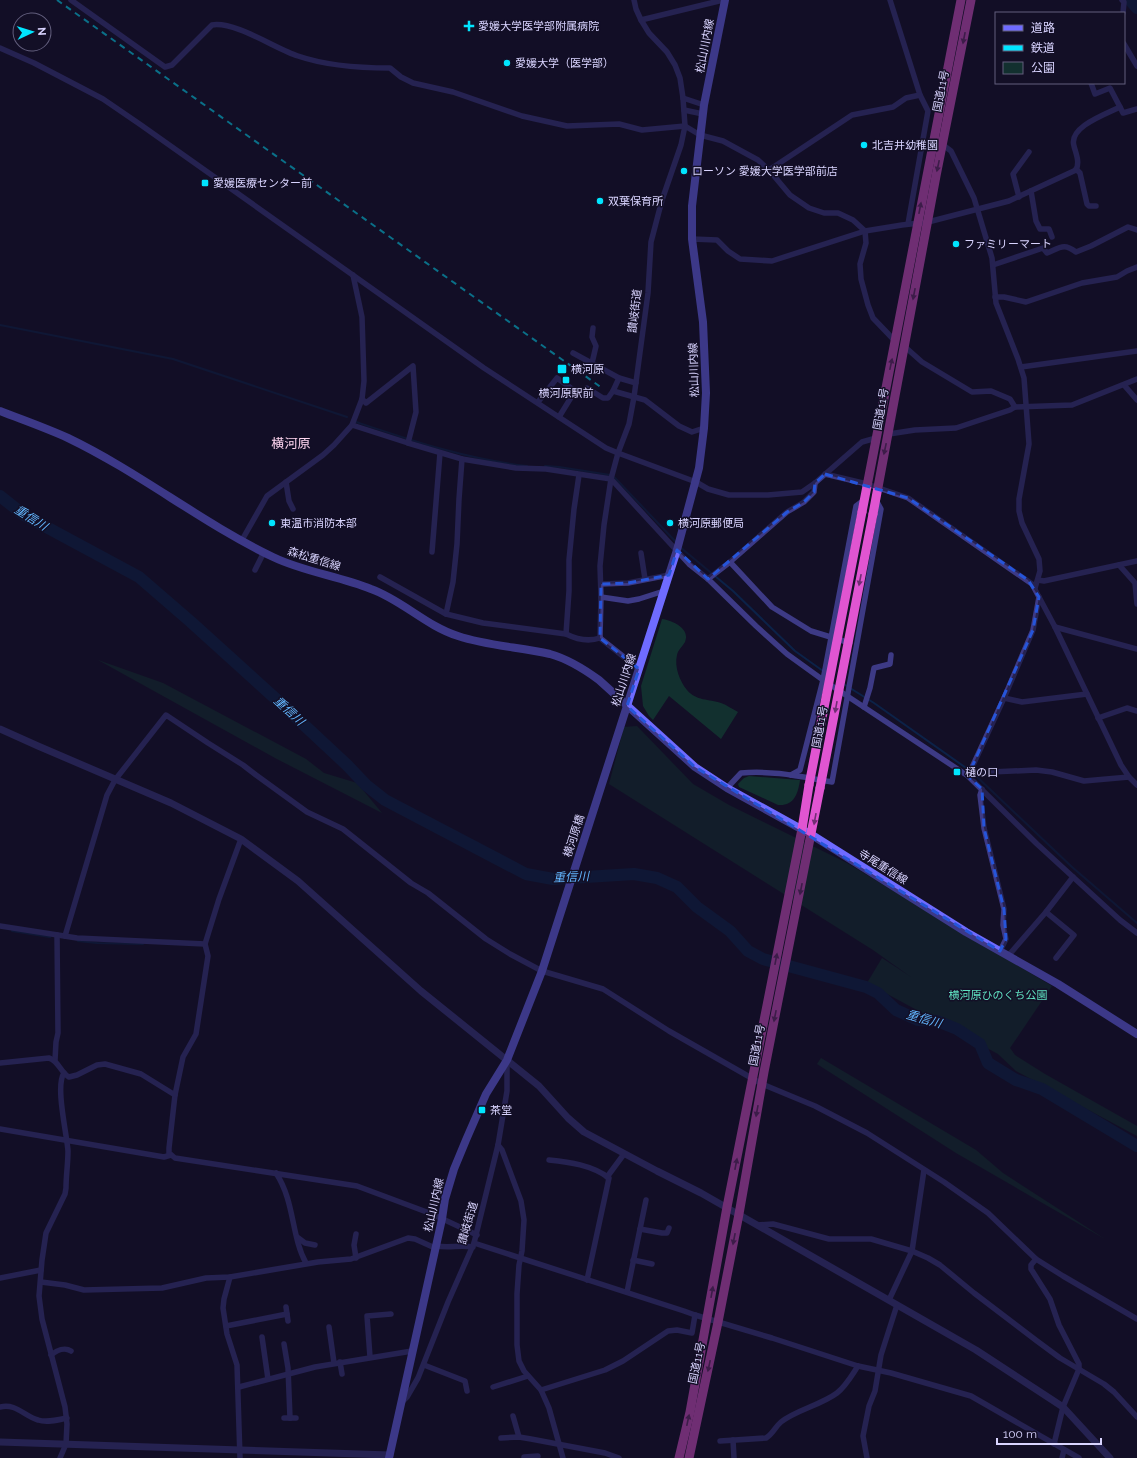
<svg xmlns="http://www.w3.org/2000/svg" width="1137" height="1458" font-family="Raleway,'Noto Sans JP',sans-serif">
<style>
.green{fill:#12302f}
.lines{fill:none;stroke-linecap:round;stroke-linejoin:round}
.stream{stroke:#0c2248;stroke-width:2}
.river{stroke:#0c2248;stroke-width:12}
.minor{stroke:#3d3a85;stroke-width:5.5}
.tertiary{stroke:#3d3a85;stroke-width:7}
.secondary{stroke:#6f6bff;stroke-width:8}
.trunk{stroke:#e055d1;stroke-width:9}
.rail{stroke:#00e5ff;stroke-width:2;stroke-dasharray:6 5;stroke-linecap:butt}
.trunk-bridge{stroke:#e055d1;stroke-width:9}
.oneway{fill:#6f2e73}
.marked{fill:none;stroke:#2655da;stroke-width:3;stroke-dasharray:8 5;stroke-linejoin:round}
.poi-dot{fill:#00e5ff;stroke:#130f26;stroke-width:1.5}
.labels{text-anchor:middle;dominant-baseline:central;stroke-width:3;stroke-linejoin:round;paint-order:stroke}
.poi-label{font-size:11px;fill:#d9d4ff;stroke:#130f26;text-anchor:start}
.street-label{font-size:11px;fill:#d9d4ff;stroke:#130f26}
.park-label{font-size:11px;fill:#5fe0c0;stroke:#130f26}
.water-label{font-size:12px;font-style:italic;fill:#62b6ff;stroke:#130f26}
.quarter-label{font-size:13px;fill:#ffd6f0;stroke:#130f26}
</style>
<rect width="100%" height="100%" fill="#130f26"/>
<g class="green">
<path d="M662,619C672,620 691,629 685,642C682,647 678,650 677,655C674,667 680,682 687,690C696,701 709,699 721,703C727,705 732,709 738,712L721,739L669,696L653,720L649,716L643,706L641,686Z"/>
<polygon points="98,660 163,683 306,759 324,773 357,783 382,813 275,758"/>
<polygon points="637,726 693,784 729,805 847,863 1052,986 1010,1048 1015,1055 1045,1074 1137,1126 1137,1136 1016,1071 998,1054 867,983 882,958 911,977 873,950 609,784 624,727"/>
<path d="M749,776L800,780C798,794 794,806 778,805L739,787L738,784L744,778Z"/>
<polygon points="821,1058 976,1150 1003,1173 1105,1239 956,1153 817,1064"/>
</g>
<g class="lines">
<g class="stream">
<polyline points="0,325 173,359 347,417"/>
<path d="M356,422C413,441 466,459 527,466"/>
<polyline points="545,466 559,467 610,475 615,478 676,542"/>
<polyline points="680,547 733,591 795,651 823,671"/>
<polyline points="842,683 874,703 969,770"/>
<polyline points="975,775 1072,867 1137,923"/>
<polyline points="12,931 50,937"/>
<polyline points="78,941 97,943 143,944"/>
</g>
<g class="river">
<polyline points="1130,0 1137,8"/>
<polyline points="0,496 24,515 139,577 191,622 287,709 348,766 366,785 385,800 526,874 553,879 634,874 657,878 677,887 697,907 730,931 748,951 763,959 866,987 878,993 896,1010 918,1020 937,1021 957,1029 980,1044 988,1063 1016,1080 1042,1089 1137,1146"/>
</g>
<g class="minor">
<path d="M71,0L165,67L172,65L212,25C235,21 276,49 298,56C327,66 360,68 390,68L401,77L413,83L453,92L522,116L567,126L619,124L642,130L685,126L700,135L723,141L758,160L769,170L790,195L809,208L824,213H838L853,220L865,231L866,243L860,264L861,279L868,305L873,318L896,342"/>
<polyline points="890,0 920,95 928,111 908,224"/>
<polyline points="1122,0 1124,2 1123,13"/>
<polyline points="641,20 723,0"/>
<polyline points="1124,44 1137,66"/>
<polyline points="0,48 34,63 103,99 141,125 484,368 606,448 618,453 696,482 708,489 729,495 768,495 802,492 815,483 862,442 876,438"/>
<polyline points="1091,83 1095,94 1110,88 1120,107"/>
<polyline points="683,98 704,105"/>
<polyline points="684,110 703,114"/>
<polyline points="943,145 951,151 974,198 992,258 996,303 1018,359 1024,378 1029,444 1019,499 1019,511 1022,523 1039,559 1040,571 1035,588"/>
<polyline points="1076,169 1080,173 1087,204 1089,206 1096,206"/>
<polyline points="769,170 852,115 893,107 906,98 920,95"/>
<polyline points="1031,191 1036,221 1040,229 1049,229 1052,237"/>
<polyline points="1019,197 1013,174 1029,152"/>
<path d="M692,239L717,240L728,251L740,259L772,261L865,231L902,225L928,222L1009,201L1076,170C1080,162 1076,154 1074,146C1068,127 1106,114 1120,107L1123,113L1137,109"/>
<path d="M993,265L1043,248L1047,253C1061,247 1064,243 1076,252L1091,246L1128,227L1137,230"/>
<polyline points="995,297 1004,297 1026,302 1082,283 1117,277 1127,271 1137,267"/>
<polyline points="904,346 922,362 972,392 991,391 1010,399 1015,407"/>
<polyline points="573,353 619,378 636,383"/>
<polyline points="592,363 596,346 592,337 593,328"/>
<polyline points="1021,367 1137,351"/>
<polyline points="1124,385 1137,400"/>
<polyline points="575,391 579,393 583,393 587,388 603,398 608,398 613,391 645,400 679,426 692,432 704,428"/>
<polyline points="613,391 619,378"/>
<polyline points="362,399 366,403 413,366 416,412 408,443"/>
<polyline points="538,402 557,378 575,391 559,417"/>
<polyline points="352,425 408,443 462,459 516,468 546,469 611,479 689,564 708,579 756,626 787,654 823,680 968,776 1037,844 1120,920 1137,933"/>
<polyline points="889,434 915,430 956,428 1010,410 1015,407 1072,405 1137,379"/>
<polyline points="825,474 867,484 908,498 1032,584 1055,627 1121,765 1129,777 1137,785"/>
<polyline points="286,482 289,501 293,509"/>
<polyline points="242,540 267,496 323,455 334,445 352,425 362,399 364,381 362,317 353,275"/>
<polyline points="432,552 440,453"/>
<polyline points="641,553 645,579"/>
<polyline points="730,562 772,607 811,631 850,643"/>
<polyline points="1119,565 1135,583 1137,604"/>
<polyline points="255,570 264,552"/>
<path d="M380,577L446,614L483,623L566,634C578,640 588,642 600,638"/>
<polyline points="708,579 730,562 787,512 804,502 814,492 815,483"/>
<polyline points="1038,580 1044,581 1137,561"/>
<polyline points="601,584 628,583 669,575"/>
<polyline points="601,597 628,601 639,599 664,591"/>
<polyline points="446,614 453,582 457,544 459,499 462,459"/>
<polyline points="1055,627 1137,649"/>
<polyline points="566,634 569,591 569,560 574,509 579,475"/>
<polyline points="600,638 601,597 600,566 604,525 611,479 618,453 629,424 634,397 648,293 651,242 662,200 681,145 685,126 683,98 680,78 675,65 667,52 649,33 641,20 636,9 634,0"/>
<polyline points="600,638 639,669"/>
<polyline points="1004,698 1022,702 1087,694"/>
<polyline points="864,707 870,688 874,668 890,664 891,655"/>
<polyline points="1098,718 1127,708 1137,711"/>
<polyline points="791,775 800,770 823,680 856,506 864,500"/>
<polyline points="968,776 1004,698 1033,630 1039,597"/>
<polyline points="968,776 991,772 1036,770 1052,772 1084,781 1129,777"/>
<path d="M727,788L741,773C772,770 802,777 832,782L881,509L876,500"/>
<polyline points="982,789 980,795 984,828 1004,909 1003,925 1006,939 1000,951"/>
<polyline points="241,839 219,899 205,944 208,956 196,1034 183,1057 175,1095 169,1148 169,1153 175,1158 357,1186 432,1214 477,1235"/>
<polyline points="1046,912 1074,935 1056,958"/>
<polyline points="0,926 77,938 205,944"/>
<polyline points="65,936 107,795 115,780 166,715 208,743 243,765 256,775 307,812 343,829 411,883 428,893 486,939 510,954 542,971 603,989 669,1031 762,1084 815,1106 867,1133 944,1182 988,1213 1036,1259 1063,1276 1137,1319"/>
<polyline points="1008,956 1046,912 1073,877"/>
<polyline points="55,1060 56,1042 58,1033 57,935"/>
<path d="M0,1063L49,1058C59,1061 60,1072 69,1077L77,1075L97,1065L105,1064L141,1074L175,1095"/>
<polyline points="0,1129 164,1157 171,1155"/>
<polyline points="498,1145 502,1150 521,1201 524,1220 522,1251 519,1265 517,1294 517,1345 519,1361 524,1371 541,1390 549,1408 563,1458"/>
<path d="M549,1160C569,1162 592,1165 609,1178L587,1280"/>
<path d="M276,1173C295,1202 291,1236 306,1263"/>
<polyline points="607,1177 624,1154"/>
<polyline points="758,1225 773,1224 829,1239 871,1239 912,1251 928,1258 940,1265 974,1293 1037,1341 1060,1358 1104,1384 1114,1392 1137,1417"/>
<polyline points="640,1229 662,1233 667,1233 669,1228"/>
<polyline points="297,1237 305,1243 315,1245"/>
<polyline points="474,1243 684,1311 695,1315 772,1338 858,1366 891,1373 971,1396 1079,1458"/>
<path d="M436,1246C449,1248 460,1245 473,1247"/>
<polyline points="356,1258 354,1245 356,1234"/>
<polyline points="1036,1259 1031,1265 1031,1269 1050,1299 1059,1325 1079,1364 1079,1369 1063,1407 1054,1444"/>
<polyline points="633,1260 652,1264"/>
<polyline points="230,1277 224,1299 223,1308 227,1334 237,1365 240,1458"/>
<polyline points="0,1278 41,1270"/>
<polyline points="41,1282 65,1285 84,1290 162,1288 206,1278 230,1277 318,1262 351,1259 408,1238 415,1239 435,1248"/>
<polyline points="627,1292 646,1200"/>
<polyline points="889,1300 912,1251 924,1170"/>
<polyline points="286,1307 288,1321"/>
<polyline points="226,1326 287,1314"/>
<polyline points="329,1327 334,1363"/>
<polyline points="262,1337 268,1379"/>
<polyline points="284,1344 288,1368 290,1418"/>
<path d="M51,1355C57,1350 65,1347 71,1351"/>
<polyline points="370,1357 367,1316 391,1314"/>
<polyline points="340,1362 342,1374"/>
<polyline points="424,1365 465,1381 467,1391"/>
<polyline points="239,1387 315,1367 412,1351"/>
<polyline points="493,1387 528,1376"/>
<polyline points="541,1390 605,1370 623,1361 668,1331 677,1330 692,1333 695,1315"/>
<polyline points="401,1403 407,1397 418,1378 448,1302 474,1243 498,1145 507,1091 507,1060"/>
<path d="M0,1407C16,1403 24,1416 38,1420C47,1423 58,1420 67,1418"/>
<polyline points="513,1416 519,1437"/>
<polyline points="284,1418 296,1418"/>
<polyline points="501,1438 519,1437 531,1439 605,1453 619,1458"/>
<polyline points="733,1440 734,1458"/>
<path d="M720,1441L766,1438C773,1434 775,1427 781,1422C796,1410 821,1405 837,1393C846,1386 852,1375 858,1366"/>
<polyline points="524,1457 538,1456"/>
<path d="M60,1458L66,1444L67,1424L65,1407L42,1319L39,1296L42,1260L46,1233L65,1194L66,1188C66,1176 68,1163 68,1151C67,1134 55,1086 64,1073"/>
<polyline points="867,1458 863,1436 869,1406 875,1391 881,1355 897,1305"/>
<polyline points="1062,1458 1064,1450"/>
</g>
<g class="tertiary">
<polyline points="0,729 38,746 171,803 241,839 298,881 421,991 539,1086 568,1118 584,1132 657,1171 701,1193 976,1350 1063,1407 1110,1458"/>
<polyline points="0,1442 390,1455"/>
</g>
<g class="secondary">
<path d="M0,411C23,420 46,428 68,438C139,472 202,523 273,557C304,572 339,576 371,589C402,600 426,626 458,636C488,646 520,647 550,654C568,659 584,669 599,680L695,767L727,788L812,835L966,932L1058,984L1137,1034"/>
<polyline points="389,1458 442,1219 445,1199 454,1169 466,1140 486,1094 507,1060 542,971 677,550 699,468 704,428 706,393 703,322 692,239 692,206 704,105 725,0"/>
</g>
<g class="trunk">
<polyline points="862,512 961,0"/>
<polyline points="873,514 936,176 971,0"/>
<polyline points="679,1458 690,1412 727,1207 802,829 809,785"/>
<polyline points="689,1458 718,1322 739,1214 764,1072 820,788"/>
</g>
<polyline class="rail" points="57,0 602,388"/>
<g class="trunk-bridge">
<polyline points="809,785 862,512"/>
<polyline points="820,788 873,514"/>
</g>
</g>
<defs><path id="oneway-solid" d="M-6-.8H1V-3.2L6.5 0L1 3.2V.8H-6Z"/></defs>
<g class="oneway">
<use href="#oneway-solid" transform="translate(964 38) rotate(101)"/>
<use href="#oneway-solid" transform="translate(938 166) rotate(102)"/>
<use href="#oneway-solid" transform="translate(920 208) rotate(-79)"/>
<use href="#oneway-solid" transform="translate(914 294) rotate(101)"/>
<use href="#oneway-solid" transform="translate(891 364) rotate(-78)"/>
<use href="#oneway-solid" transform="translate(885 449) rotate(102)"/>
<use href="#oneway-solid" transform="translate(860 580) rotate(101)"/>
<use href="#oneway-solid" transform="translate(836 707) rotate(100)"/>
<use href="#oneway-solid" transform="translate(815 819) rotate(100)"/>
<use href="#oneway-solid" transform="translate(801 889) rotate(101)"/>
<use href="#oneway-solid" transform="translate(776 959) rotate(-79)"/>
<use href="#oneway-solid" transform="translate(775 1016) rotate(101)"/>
<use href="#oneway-solid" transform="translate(757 1111) rotate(100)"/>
<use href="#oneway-solid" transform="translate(736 1164) rotate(-79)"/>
<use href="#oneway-solid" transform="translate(734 1239) rotate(101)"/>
<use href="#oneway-solid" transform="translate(712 1292) rotate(-80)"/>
<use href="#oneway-solid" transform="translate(709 1366) rotate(102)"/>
<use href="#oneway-solid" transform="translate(688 1420) rotate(-78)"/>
</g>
<path d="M0 0H1137V1458H0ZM825,474L908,498L1028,580L1039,597L1033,630L968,776L982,789L984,828L1004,909L1006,939L1000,951L695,767L627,706L639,669L600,638L601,584L628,583L669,575L677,550L708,579L787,512L804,502L814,492L815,483Z" fill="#130f26" fill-opacity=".55" fill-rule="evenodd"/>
<path class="marked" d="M825,474L908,498L1028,580L1039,597L1033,630L968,776L982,789L984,828L1004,909L1006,939L1000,951L695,767L627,706L639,669L600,638L601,584L628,583L669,575L677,550L708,579L787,512L804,502L814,492L815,483Z"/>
<g class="poi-dot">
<path d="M467 20h4v4h4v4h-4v4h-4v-4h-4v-4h4z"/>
<circle cx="507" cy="63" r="4"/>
<circle cx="864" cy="145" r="4"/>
<circle cx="684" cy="171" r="4"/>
<rect x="201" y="179" width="8" height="8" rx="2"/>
<circle cx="600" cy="201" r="4"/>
<circle cx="956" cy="244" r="4"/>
<rect x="557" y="364" width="10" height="10" rx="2"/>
<rect x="562" y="376" width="8" height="8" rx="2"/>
<circle cx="272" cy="523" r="4"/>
<circle cx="670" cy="523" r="4"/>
<rect x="953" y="768" width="8" height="8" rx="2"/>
<rect x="478" y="1106" width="8" height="8" rx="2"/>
</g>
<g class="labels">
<g class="poi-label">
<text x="478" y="26">愛媛大学医学部附属病院</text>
<text x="515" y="63">愛媛大学（医学部）</text>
<text x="872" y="145">北吉井幼稚園</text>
<text x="692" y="171">ローソン 愛媛大学医学部前店</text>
<text x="213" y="183">愛媛医療センター前</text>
<text x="608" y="201">双葉保育所</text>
<text x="964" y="244">ファミリーマート</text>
<text x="571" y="369">横河原</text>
<text x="566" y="393" text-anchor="middle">横河原駅前</text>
<text x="280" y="523">東温市消防本部</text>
<text x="678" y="523">横河原郵便局</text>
<text x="965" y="772">樋の口</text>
<text x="490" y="1110">茶堂</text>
</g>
<g class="street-label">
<text transform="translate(705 46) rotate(-79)">松山川内線</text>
<text transform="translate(941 91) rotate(-79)">国道11号</text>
<text transform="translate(635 311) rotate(-83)">讃岐街道</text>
<text transform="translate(694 370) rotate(-92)">松山川内線</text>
<text transform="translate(881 409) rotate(-80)">国道11号</text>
<text transform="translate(314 559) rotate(17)">森松重信線</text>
<text transform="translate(624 680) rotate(-72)">松山川内線</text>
<text transform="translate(820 727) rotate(-80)">国道11号</text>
<text transform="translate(574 836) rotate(-72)">横河原橋</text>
<text transform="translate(883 867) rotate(32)">寺尾重信線</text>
<text transform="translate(757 1045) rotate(-79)">国道11号</text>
<text transform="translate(434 1205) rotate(-77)">松山川内線</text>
<text transform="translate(468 1223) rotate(-74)">讃岐街道</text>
<text transform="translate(697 1363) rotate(-78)">国道11号</text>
</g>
<g class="park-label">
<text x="998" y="995">横河原ひのくち公園</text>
</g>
<g class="water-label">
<text transform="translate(31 518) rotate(32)">重信川</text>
<text transform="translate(289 711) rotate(43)">重信川</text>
<text transform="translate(571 877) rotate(-2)">重信川</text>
<text transform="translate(924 1019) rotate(16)">重信川</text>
</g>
<g class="quarter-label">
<text x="291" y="443">横河原</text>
</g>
</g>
<rect x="995" y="12" width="130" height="72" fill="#130f26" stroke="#625e7d"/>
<rect x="1003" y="25" width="20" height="6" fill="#6f6bff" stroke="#625e7d"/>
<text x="1031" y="32" font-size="12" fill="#d9d4ff">道路</text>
<rect x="1003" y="45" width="20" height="6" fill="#00e5ff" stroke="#625e7d"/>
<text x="1031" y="52" font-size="12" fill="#d9d4ff">鉄道</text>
<rect x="1003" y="62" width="20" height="12" fill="#12302f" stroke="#625e7d"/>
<text x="1031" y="72" font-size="12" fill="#d9d4ff">公園</text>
<g transform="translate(32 32) rotate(86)"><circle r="19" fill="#130f26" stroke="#625e7d"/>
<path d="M0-3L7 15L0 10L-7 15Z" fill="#00e5ff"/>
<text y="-6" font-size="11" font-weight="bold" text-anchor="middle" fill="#d9d4ff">N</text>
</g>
<path d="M997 1438v6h104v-6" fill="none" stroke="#d9d4ff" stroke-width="2"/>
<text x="1003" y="1438" font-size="12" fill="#d9d4ff" stroke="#130f26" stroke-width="3" paint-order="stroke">100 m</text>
</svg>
